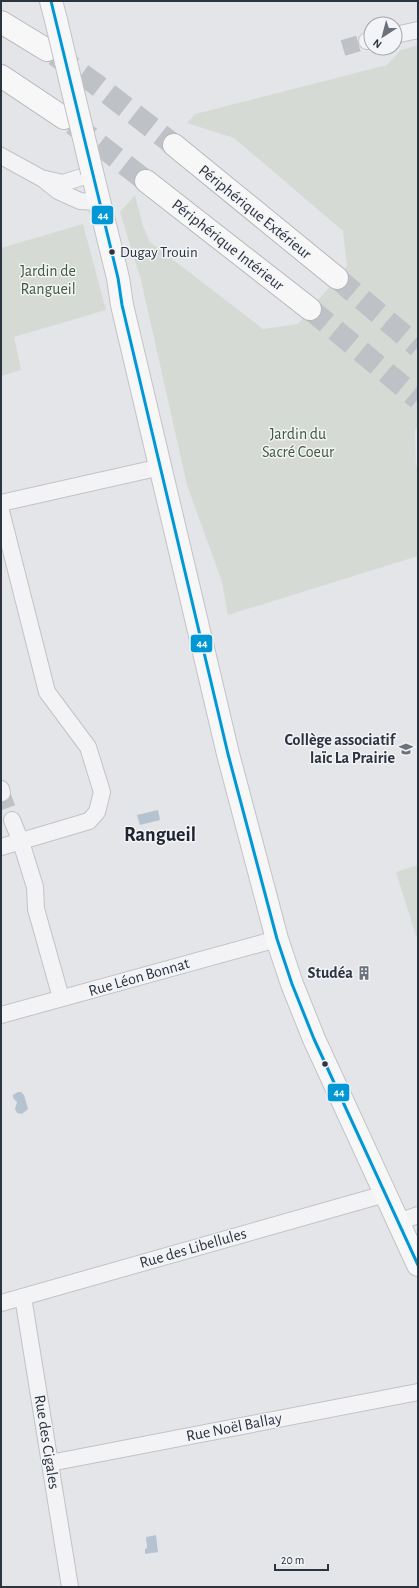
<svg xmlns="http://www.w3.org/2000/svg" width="419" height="1588" font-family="'Alegreya Sans',sans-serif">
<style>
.green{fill:#d5dbd4}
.water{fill:#b5c3d0}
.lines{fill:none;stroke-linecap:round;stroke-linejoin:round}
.street-tunnel{stroke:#bec2c6;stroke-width:16;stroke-dasharray:16 8;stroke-linecap:butt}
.highway-tunnel{stroke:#bec2c6;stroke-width:22;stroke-dasharray:22 11;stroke-linecap:butt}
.street-casing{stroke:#c2c3c6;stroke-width:18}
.secondary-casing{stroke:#c2c3c6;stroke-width:24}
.highway-casing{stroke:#b6b8bc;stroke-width:24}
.street{stroke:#f3f3f5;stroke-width:16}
.secondary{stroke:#f7f7f7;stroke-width:22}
.highway{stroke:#f7f7f7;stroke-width:22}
.secondary-bridge-casing{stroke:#c2c3c6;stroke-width:24;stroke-linecap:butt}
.secondary-bridge{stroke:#f7f7f7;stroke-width:22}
.bus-1-casing{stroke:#f2f4f7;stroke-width:6}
.bus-1{stroke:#0098d4;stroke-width:3}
.bus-dot{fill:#2c3440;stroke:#f2f4f7;stroke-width:1.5}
.labels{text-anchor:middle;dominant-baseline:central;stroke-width:3;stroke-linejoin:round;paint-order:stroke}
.bus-label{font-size:15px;fill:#2c3440;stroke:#f2f4f7;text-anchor:start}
.street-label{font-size:16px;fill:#2c3440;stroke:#f2f4f7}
.park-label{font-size:16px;fill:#435a3b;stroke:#f2f4f7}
.poi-label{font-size:16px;font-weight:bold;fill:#2c3440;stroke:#f2f4f7;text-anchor:end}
.district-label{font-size:20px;font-weight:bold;fill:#1e2531;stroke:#f2f4f7}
.line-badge{stroke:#f2f4f7;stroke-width:1.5}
.badge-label{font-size:11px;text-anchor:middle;font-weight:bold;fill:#fff}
</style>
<rect width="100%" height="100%" fill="#e3e5e8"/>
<g class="green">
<polygon points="418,45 418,426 415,430 416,465 418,467 418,556 228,615 222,582 187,485 141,280 120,212 135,195 143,226 150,242 263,329 298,324 347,266 343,231 234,138 187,123 195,114 387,65 401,50"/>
<polygon points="83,224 106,310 14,337 21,370 1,376 1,248"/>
<polygon points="418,865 418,936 416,936 396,872"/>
</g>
<g class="water">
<polygon points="158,810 160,820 140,825 137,815"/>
<polygon points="18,1092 21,1092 24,1095 28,1109 22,1114 17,1113 15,1109 17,1102 13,1098 13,1095"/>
<polygon points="156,1535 158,1552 145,1554 145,1549 147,1548 146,1537"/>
</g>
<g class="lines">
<g class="street-tunnel">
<polyline points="343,48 367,41"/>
<polyline points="2,793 12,820"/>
</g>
<g class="highway-tunnel">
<polyline points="55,55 97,85 174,145"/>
<polyline points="73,124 146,181"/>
<polyline points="337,278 418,347"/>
<polyline points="310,309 418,399"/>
</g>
<defs>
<g id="street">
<polyline points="395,35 418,30"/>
<polyline points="367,41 371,41"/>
<polyline points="1,156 43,179 58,191 80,201 99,202"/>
<polyline points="45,179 63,183 82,177 92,172"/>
<polyline points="1,503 161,467"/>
<polyline points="1,511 47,692 88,747 102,792 97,812 89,821 1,847"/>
<polyline points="1,789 2,793"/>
<polyline points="12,820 21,842 35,887 36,909 61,998"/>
<polyline points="1,1015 277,939"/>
<polyline points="398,1222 418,1215"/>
<polyline points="23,1297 70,1587"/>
<polyline points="1,1303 385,1194"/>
<polyline points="50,1463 418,1392"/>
</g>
<g id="secondary">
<polyline points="51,1 56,20"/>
<polyline points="92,172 118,278 122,305 228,754 277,939 292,984 314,1039 418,1265"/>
</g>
<g id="highway">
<polyline points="1,22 47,50"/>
<polyline points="1,76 64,118"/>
<polyline points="174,145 337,278"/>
<polyline points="146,181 310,309"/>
</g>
</defs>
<use href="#street" class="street-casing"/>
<use href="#secondary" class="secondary-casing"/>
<use href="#highway" class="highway-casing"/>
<use href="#street" class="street"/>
<use href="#secondary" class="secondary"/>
<use href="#highway" class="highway"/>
<defs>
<polyline id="secondary-bridge" points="56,20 92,172"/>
</defs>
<use href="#secondary-bridge" class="secondary-bridge-casing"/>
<use href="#secondary-bridge" class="secondary-bridge"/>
<defs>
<polyline id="bus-1" points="51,1 118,278 122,305 228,754 277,939 292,984 314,1039 418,1265"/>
</defs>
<use href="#bus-1" class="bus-1-casing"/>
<use href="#bus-1" class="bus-1"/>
</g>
<defs>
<symbol id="school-bare" viewBox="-9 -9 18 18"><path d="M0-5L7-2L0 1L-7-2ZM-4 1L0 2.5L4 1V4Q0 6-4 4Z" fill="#6c727b" stroke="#f2f4f7" stroke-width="2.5" paint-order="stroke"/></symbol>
<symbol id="building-bare" viewBox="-9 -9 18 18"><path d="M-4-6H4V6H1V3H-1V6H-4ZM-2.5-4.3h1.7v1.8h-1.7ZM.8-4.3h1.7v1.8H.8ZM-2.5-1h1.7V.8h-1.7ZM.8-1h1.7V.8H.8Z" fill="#6c727b" stroke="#f2f4f7" stroke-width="2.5" paint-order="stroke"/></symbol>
</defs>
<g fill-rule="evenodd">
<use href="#school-bare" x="396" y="739" width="20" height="20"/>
<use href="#building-bare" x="354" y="963" width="20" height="20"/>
</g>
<g class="bus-dot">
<circle cx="112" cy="252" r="3.5"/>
<circle cx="325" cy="1064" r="3.5"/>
</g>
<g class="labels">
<g class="bus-label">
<text x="120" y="252">Dugay Trouin</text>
</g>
<g class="street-label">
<text transform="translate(255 212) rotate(39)">Périphérique Extérieur</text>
<text transform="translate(228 245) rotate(38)">Périphérique Intérieur</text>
<text transform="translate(139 977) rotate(-16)">Rue Léon Bonnat</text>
<text transform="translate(193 1248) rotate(-16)">Rue des Libellules</text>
<text transform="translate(234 1427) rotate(-11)">Rue Noël Ballay</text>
<text transform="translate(47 1442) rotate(81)">Rue des Cigales</text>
</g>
<g class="park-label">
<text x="48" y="271">Jardin de<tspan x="48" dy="18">Rangueil</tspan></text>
<text x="298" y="434">Jardin du<tspan x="298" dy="18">Sacré Coeur</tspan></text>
</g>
<g class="poi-label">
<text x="395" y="740">Collège associatif<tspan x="395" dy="18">laïc La Prairie</tspan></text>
<text x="353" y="973">Studéa</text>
</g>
<g class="district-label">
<text x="160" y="835">Rangueil</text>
</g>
</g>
<g class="line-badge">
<rect x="91" y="205" width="23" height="20" rx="4" fill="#0098d4"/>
<rect x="190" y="634" width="23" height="19" rx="4" fill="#0098d4"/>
<rect x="327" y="1083" width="23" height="19" rx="4" fill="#0098d4"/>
</g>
<g class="badge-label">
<text x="103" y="219">44</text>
<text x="202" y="647">44</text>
<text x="339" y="1096">44</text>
</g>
<rect width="419" height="1588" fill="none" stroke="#2c3440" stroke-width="4"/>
<g transform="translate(383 36) rotate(216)"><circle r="19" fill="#f2f4f7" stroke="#a3a7ae"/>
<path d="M0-3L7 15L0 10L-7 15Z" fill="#6c727b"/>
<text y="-6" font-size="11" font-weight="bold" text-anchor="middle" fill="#2c3440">N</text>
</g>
<path d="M275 1564v6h53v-6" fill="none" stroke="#2c3440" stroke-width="2"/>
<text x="281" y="1564" font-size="12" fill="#2c3440" stroke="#f2f4f7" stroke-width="3" paint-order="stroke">20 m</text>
</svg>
